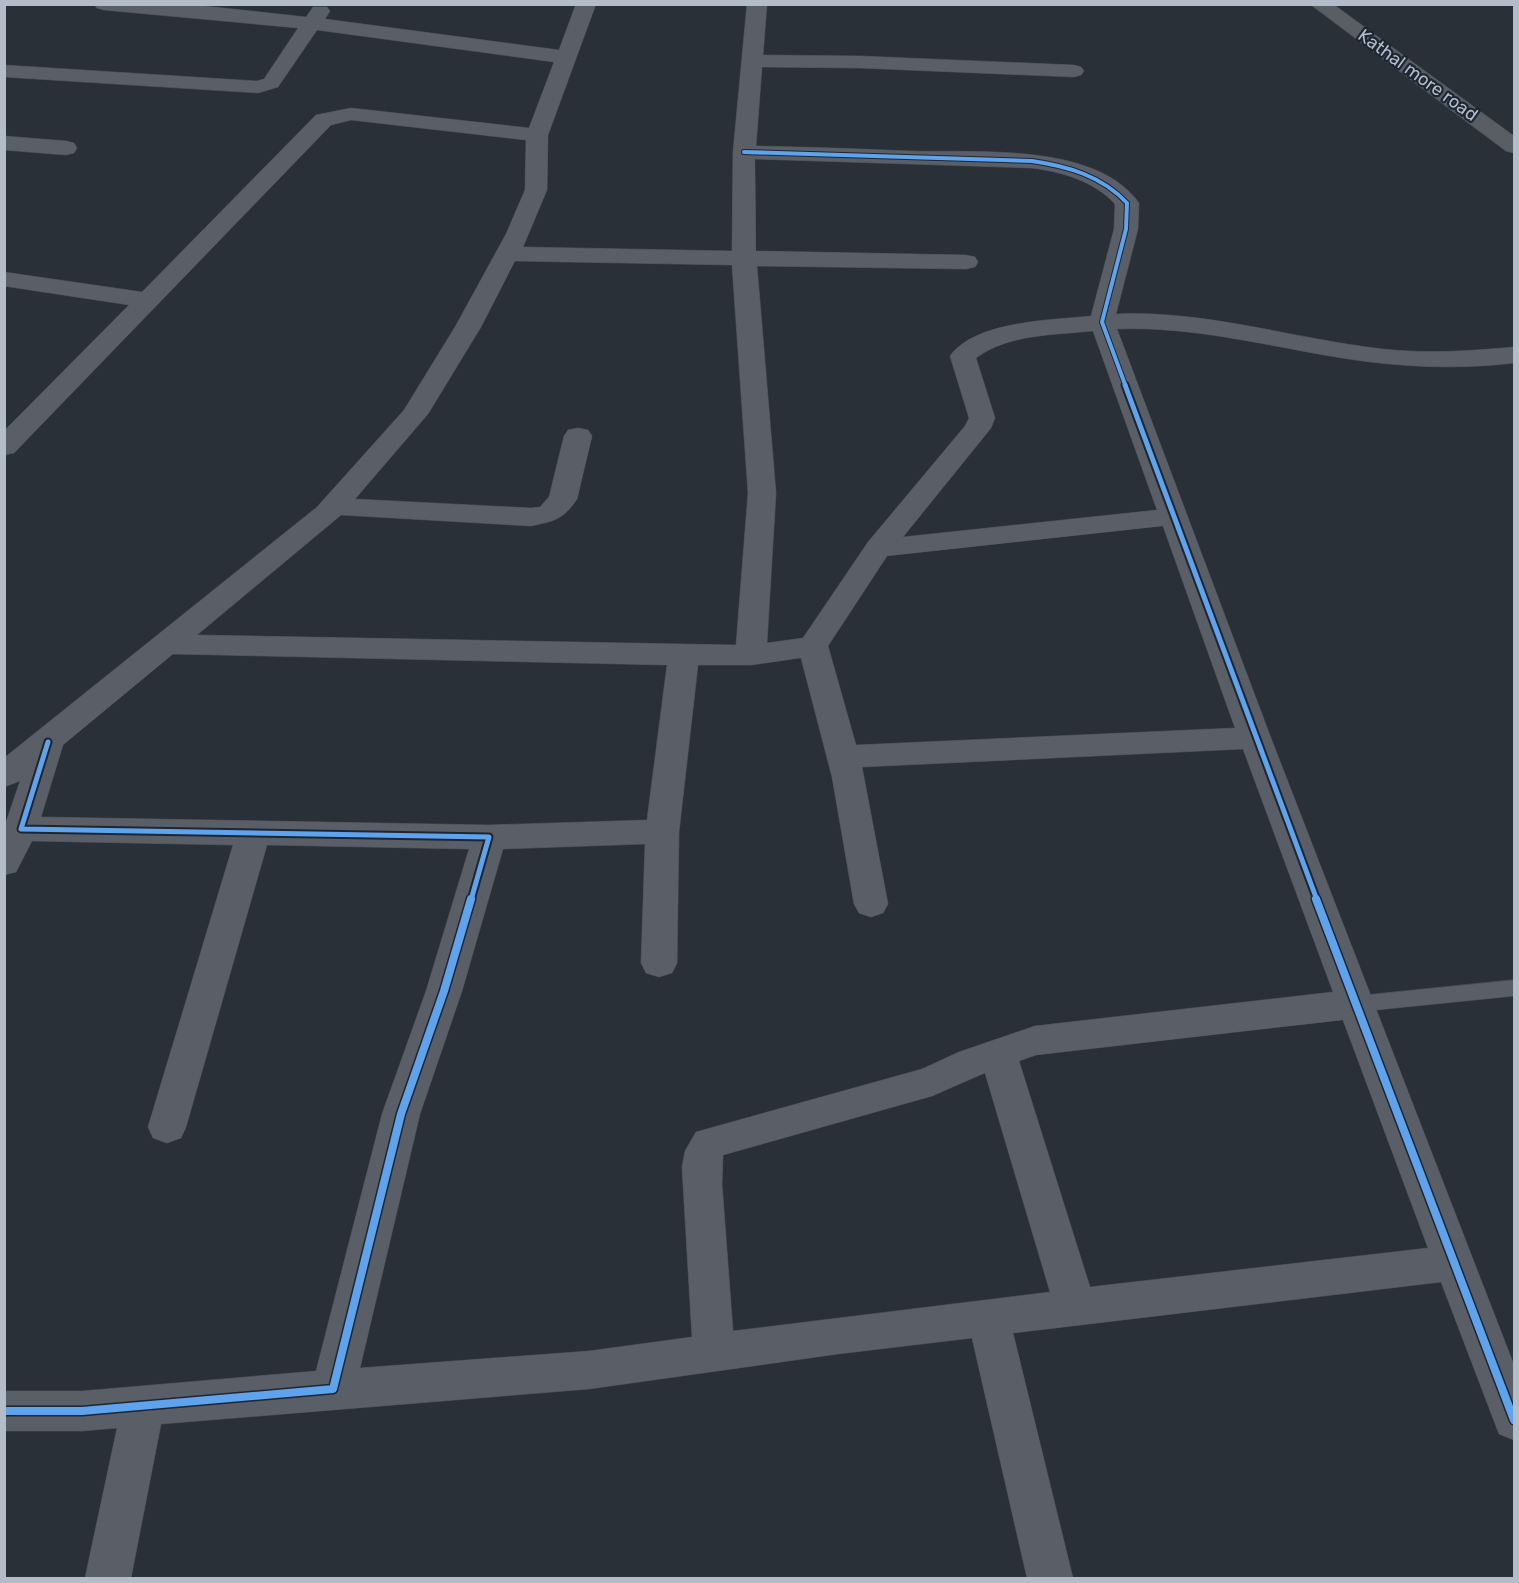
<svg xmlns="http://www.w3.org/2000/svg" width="1519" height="1583" font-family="Rubik,sans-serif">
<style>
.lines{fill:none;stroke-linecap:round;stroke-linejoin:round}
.lane-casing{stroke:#484c53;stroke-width:1}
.street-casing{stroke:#484c53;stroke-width:1}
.secondary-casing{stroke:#484c53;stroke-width:1}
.lane{fill:#5a5e66;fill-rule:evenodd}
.street{fill:#5a5e66;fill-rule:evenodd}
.secondary{fill:#595d64;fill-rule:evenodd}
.cycleway-far2-casing{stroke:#1d2633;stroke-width:6}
.cycleway-far1-casing{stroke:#1d2633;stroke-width:9}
.cycleway-casing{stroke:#1d2633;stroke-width:11}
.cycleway-far2{stroke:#60a3ed;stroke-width:4}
.cycleway-far1{stroke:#60a3ed;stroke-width:5}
.cycleway{stroke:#60a3ed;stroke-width:8}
.labels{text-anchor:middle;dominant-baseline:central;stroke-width:4.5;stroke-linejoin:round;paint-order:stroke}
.far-street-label{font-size:18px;fill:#b4bcc9;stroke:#1d2633}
</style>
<rect width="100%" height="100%" fill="#2a3038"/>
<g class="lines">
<defs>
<polygon id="lane" points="1514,980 1514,996 1356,1012 1348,1010 1345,1004 1348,998 1356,996"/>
<g id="street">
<path d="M94,4H186L306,17L313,7H327L330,11L325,19L559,50L576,4H596L548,135L547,190L523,247L732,251L733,152L747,4H767L763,55L860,56L1074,65L1081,67L1084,71L1081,75L1074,77L860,68L762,67L756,146C807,147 859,149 911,151C976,153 1096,142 1139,203L1138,229L1116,314C1206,310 1294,339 1383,349C1430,354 1468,351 1514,347V363C1454,370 1396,367 1336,357C1264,345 1191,326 1117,329L1271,738L1514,1365V1440L1499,1434L1441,1282L1013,1333L1073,1578H1027L972,1338L838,1354L589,1389L161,1424L131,1578H85L117,1428L82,1431H4V1391H82L316,1371L382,1114L426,991L469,849L267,845L186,1127L181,1138L167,1143L153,1138L148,1127L233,845L32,841L16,872L4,875V828L20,781L4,787V758L317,507L404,410L455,327L506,234L525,190L526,140L351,120L331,125L14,453L4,455V431L129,305L4,286V272L142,292L316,115L351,108L529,128L554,62L317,30L278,87L258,93L4,77V65L257,81L264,79L298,28L104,10L97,8ZM755,159L1032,168C1062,172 1094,181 1115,204L1114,229L1091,316C1052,320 975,321 950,356L969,418L965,426L868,542L803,638L767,643L776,493L757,266L966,269L975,267L978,262L975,257L966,255L756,251ZM515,261L732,265L748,493L736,645L197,635L341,515L531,526C554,521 563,520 577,499L592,436L588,430L578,428L568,430L564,436L549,497L540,507L531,508L355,499L428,414L481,327ZM1093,331L1157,510L903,537L991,428L995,418L976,358C1008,334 1054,335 1093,331ZM1163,526L1235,728L856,745L828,646L887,556ZM173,654L667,665L647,820L489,825L41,817L63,745ZM801,658L832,777L854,904L859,913L871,917L883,913L888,904L862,767L1243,749L1333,992L1035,1026L959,1052L922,1069L696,1132L685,1151L682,1167L692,1337L589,1351L360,1368L420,1114L462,991L503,849L645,844L641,963L646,973L659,977L672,973L677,963L679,832L698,665H751ZM1343,1020L1428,1248L1090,1287L1019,1061L1036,1055ZM985,1073L1050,1292L733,1331L722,1184L723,1155L932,1096Z"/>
<polygon points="4,136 66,141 74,143 77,148 74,153 66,155 4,150"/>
</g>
<polygon id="secondary" points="1310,4 1333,4 1514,136 1514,153 1506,151"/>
</defs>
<use href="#lane" class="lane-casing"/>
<use href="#street" class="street-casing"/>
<use href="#secondary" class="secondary-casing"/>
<use href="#lane" class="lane"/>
<use href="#street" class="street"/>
<use href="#secondary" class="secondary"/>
<defs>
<path id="cycleway-far2" d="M744,152L1032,161C1067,166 1102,176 1127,203L1126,229L1102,322L1126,387"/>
<g id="cycleway-far1">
<polyline points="1125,385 1317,900"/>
<polyline points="48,742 21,829 489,837 471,900"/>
</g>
<g id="cycleway">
<polyline points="1316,899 1514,1420"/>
<polyline points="4,1411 82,1411 333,1389 401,1114 444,991 471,899"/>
</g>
</defs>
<use href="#cycleway-far2" class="cycleway-far2-casing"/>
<use href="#cycleway-far1" class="cycleway-far1-casing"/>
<use href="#cycleway" class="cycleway-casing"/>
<use href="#cycleway-far2" class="cycleway-far2"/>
<use href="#cycleway-far1" class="cycleway-far1"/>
<use href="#cycleway" class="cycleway"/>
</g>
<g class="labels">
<g class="far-street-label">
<text transform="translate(1418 75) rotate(36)">Kathal more road</text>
</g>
</g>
<rect width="1519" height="1583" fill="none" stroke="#b4bcc9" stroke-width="12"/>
</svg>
